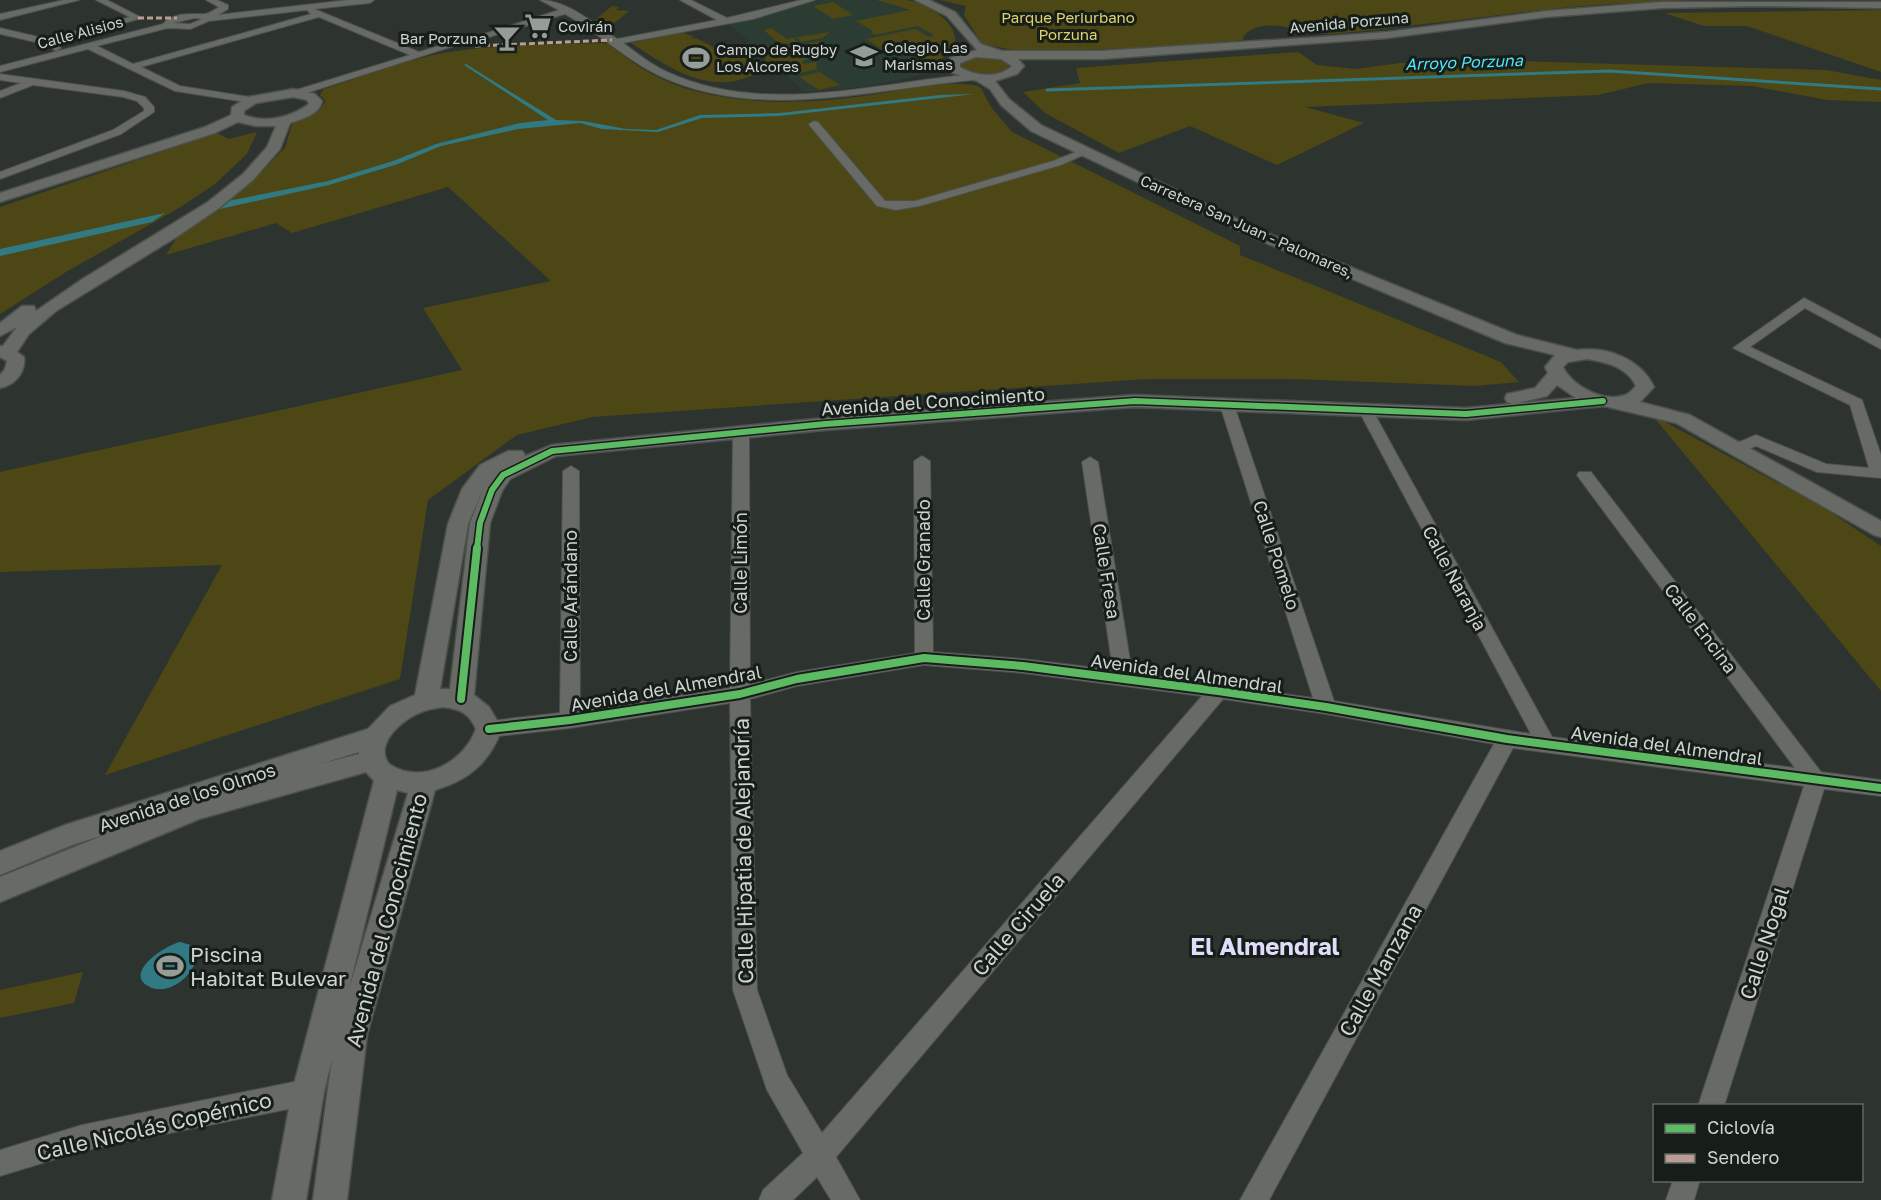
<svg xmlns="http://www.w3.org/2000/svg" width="1881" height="1200" font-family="'Golos Text',sans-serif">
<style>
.built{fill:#2b3d32}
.green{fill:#4c4714}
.water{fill:#317a84}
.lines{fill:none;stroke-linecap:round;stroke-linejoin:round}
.stream{stroke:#317a84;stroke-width:3}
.minor-casing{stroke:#4b504d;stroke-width:2}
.tertiary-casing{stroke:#4b504d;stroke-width:3}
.minor{fill:#686a66;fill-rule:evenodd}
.tertiary{fill:#686a66;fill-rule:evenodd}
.quiet{stroke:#b99d93;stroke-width:3;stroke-dasharray:6 3;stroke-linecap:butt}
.cycleway-far1-casing{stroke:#171d19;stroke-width:9}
.cycleway-casing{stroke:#171d19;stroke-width:12}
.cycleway-far1{stroke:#5cba63;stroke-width:6}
.cycleway{stroke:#5cba63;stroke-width:8}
.labels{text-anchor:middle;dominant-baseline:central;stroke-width:6;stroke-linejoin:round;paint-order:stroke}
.far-park-label{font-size:15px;fill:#e1d46a;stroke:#171d19}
.far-street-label{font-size:15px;fill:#cdd5d0;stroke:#171d19}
.far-poi-label{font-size:15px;fill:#cdd5d0;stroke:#171d19;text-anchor:start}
.far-water-label{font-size:16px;font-style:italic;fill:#4ee6fb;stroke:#171d19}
.street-label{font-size:18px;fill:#cdd5d0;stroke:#171d19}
.near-street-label{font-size:21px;fill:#cdd5d0;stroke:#171d19}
.near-poi-label{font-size:21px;fill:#cdd5d0;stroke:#171d19;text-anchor:start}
.near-neighbourhood-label{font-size:24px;font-weight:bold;fill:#dfddfb;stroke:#171d19}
</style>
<rect width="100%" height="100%" fill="#2d342f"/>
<polygon class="built" points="817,0 876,0 941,21 950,42 948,54 934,67 917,76 862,87 804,92 771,59 734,51 749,41 727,23"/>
<g class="green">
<path d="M876,0C886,0 896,0 905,0C926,2 963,24 954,48L949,49L940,61L927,71L907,59L937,52L923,43L870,54L866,51L880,48L866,39L915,29L930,37L934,35L917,26L875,35L871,33L873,31L856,21L910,10Z"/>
<path d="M940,0H1690C1654,2 1617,3 1581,6C1497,14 1414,27 1331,34C1307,36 1263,12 1243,37V40L1165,47L1024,52L982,44L964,15L966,6Z"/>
<polygon points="833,2 853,15 833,19 813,6"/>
<polygon points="612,6 619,7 616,10 629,11 610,27 595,20"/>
<polygon points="1881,10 1881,72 1747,26 1704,26 1664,13"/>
<path d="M771,28L787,39L830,32L822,38L801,42L797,38L794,39L799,43C777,45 777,42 764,30Z"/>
<path d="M682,32L694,37L690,39L696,38L721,51L759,61L768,66C718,103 671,69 631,43Z"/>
<polygon points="820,41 828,46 799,53 808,56 808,59 802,61 803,64 816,62 817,69 793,75 789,72 781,73 780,70 797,65 798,62 778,66 765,61 765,58 734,51 746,44 771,46 772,48 777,48 777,45 798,45"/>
<path d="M602,43L608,44C625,56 642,70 662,79C721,107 806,105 870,95C902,90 946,79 978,86L981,88L991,107L1012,132L1240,246V255L1501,362L1519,382L1475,386L1294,379H1147L592,417L517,435L428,500L400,679L105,775L222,565L0,572V472L462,370L423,308L551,281L448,187L292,233L276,223L166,255L182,229L243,190L285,148L293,121L320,109L326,101L320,95L324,89C365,76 407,59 449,52C499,44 551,45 602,43Z"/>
<polygon points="1298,52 1317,65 1356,69 1400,63 1518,61 1826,70 1881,80 1881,102 1827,100 1752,86 1649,83 1598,95 1305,107 1364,123 1277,165 1190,126 1119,153 1045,113 1023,92 1080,83 1076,68"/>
<path d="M977,57L1002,59L1009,66C1000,80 975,75 962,68L960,64Z"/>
<polygon points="819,72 840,85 819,90 799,77"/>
<polygon points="257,132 247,154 215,184 179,208 66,272 0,314 0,207 217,133 229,139"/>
<polygon points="1652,415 1826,509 1881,546 1881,691"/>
<polygon points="83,972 74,1003 0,1018 0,990"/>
</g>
<g class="water">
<polygon points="466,64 556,120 583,121 626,129 656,130 700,115 780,113 940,95 975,94 779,116 702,118 658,132 602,129 580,123 518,129 441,146 398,164 329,185 215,210 228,201 328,181 393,161 436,144 520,123 548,120 464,65"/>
<polygon points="165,213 152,222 0,256 0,249"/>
<path d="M180,942L194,946L197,950C200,971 169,999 148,986C124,972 166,945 180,942Z"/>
</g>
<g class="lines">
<polyline class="stream" points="1047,90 1609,71 1881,89"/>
<defs>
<g id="minor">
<polygon points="64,0 79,0 0,20 0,14"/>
<polygon points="96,0 107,0 142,18 54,43 61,48 56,51 44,44 0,34 0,28 47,39 130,17"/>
<path d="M206,0H217L228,5V9L218,15L348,0H374L370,3L314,9L419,52L458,40L463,43L297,96L292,93L293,91L410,55L319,17L141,67L180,86L256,98V102L252,103L175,91L88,49L0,72V66L163,24C173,12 191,14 205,14C210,13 214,10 219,7ZM307,10L311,14L133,64L97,46L168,28L190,29L209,21ZM195,18L202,19L190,24L173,23Z"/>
<path d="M540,0C567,0 595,24 617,39L717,20L680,0H691L727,18L801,0H815L753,19L623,43C637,53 650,64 665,71C761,117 874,83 974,74L979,77L974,80C871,89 759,122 660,76C626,60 598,32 565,14L473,42L465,40L559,10Z"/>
<polygon points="0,74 124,91 145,97 154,107 154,112 121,134 0,179 0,172 113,130 144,111 144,108 137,101 123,97 33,85 0,98 0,91 21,83 0,80"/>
<polygon points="814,121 818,122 885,201 915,201 1053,161 1081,150 1089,150 1090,152 1061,165 920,206 896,210 877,206 810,126 809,124"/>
<polygon points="1804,298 1881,339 1881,349 1805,308 1750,347 1862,400 1881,455 1881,478 1817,472 1756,446 1738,453 1730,448 1732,445 1756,435 1826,464 1869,468 1850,405 1733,348"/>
<path d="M1227,401L1234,405L1334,701L1531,734L1359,411L1366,407L1373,411L1552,737L1795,768L1579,478L1577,475L1579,472H1591L1821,772L1881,780V796L1824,789L1724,1106H1698L1804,786L1513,748L1269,1200H1240L1494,744L1326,714L1223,699L836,1157L860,1200H831L817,1177L793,1200H759L763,1190L803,1153L767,1090L733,990L730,703L570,728L489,737L482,734L479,729L482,724L489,721L560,713L563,471L571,466L579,471L580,711L730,688L733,432L741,427L749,432L750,684L797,672L915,653L914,461L922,456L930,461L933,652L1023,659L1113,670L1082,462L1090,457L1098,462L1132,673L1313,698L1220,405ZM924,665L1023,673L1202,696L822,1133L787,1075L757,990L750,699L797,686Z"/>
<polygon points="308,1079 317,1083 321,1092 317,1101 308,1105 82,1151 0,1176 0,1150 82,1125"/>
<polygon points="1673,1180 1700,1180 1694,1200 1666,1200"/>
</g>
<g id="tertiary">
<path d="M915,0H929L955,12L981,44L1002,51H1101L1321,37L1387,32L1546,11L1662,2H1881V8L1758,6L1662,8L1546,17L1387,38L1101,59H1018L1024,66L1017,74L995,81L1009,99L1041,125L1262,231L1517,335L1577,350C1607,346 1641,359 1654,387L1640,402L1690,415L1881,521V537L1874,535L1676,423L1604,406L1466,420L1135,407L825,430L556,456L510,479L502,491L490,523L474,695L489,707L502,729C489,763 469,780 435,790L367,1035L347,1200H313L332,1059L324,1092L306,1200H272L292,1092L374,781L366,772L199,819L0,902V877L107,834L72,845L0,875V851L65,825L368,729L390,706L415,695L448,524L462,489L480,465L508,451H522L525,455L523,457L552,445L825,418L1135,395L1466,408L1576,398L1557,385L1547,396L1514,404L1507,402L1505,398L1507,394L1535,388L1548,373L1545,367L1555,355L1505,343L1252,237L1031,131L1001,105L990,89L977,81L950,72V58L977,50L947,16ZM976,57L1001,59L1012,66C998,79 975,76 960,67V63ZM1587,359C1606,362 1627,367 1636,386C1632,390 1629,394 1625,395C1604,403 1572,386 1563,367L1568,362ZM483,489L470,523L450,689H440L468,524ZM443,707C460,709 469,713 476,729C464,762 422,786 389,764C373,743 405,717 424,711C430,709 437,708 443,707ZM359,752V754L320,764ZM397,790L408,793L349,989Z"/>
<path d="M293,89L315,94L322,101C320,114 302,119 290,123L280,149L253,180L219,208L178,236L56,311L29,334L17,352L24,357C26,372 15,385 0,388V375L5,369L7,361L0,357V346H3L17,327L0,336V323L22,306H34L36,311L81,280L208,202L243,174L267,147L276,126H256L238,122L215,133L0,202V193L205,127L231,115L232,107L248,97ZM293,97L307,100L309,104C291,117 266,124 244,115V111L256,103Z"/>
</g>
</defs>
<use href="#minor" class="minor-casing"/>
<use href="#tertiary" class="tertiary-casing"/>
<use href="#minor" class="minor"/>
<use href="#tertiary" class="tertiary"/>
<g class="quiet">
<polyline points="138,18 177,18"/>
<polyline points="475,46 612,40"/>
</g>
<defs>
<polyline id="cycleway-far1" points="477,549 480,523 492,490 503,475 552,451 825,424 1135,401 1466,414 1603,401"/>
<g id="cycleway">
<polyline points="461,699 477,548"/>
<polyline points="489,729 570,720 740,694 797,679 924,658 1023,666 1218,691 1326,707 1507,739 1881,788"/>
</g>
</defs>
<use href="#cycleway-far1" class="cycleway-far1-casing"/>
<use href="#cycleway" class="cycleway-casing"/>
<use href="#cycleway-far1" class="cycleway-far1"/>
<use href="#cycleway" class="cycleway"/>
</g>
<defs>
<symbol id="supermarket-bare" viewBox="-9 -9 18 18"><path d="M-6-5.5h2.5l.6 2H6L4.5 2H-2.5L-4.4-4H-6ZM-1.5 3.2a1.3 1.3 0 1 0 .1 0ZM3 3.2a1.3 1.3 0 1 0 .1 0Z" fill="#959d98" stroke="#171d19" stroke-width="2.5" paint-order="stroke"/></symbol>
<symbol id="bar-bare" viewBox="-9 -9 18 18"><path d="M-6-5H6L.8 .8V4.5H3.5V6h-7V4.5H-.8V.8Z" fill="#959d98" stroke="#171d19" stroke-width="2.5" paint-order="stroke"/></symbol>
<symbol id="school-bare" viewBox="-9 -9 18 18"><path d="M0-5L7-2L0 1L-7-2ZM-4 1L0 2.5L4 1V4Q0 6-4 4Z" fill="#959d98" stroke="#171d19" stroke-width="2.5" paint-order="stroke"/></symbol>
<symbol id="stadium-bare" viewBox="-9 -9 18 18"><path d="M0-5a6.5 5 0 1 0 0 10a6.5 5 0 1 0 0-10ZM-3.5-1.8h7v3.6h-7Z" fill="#959d98" stroke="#171d19" stroke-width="2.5" paint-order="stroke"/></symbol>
</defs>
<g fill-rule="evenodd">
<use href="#supermarket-bare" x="519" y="7" width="38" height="38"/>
<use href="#bar-bare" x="488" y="19" width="38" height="38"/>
<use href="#school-bare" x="845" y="37" width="38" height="38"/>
<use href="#stadium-bare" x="677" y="39" width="38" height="38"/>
<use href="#stadium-bare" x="151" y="947" width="38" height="38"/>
</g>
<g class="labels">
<g class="far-park-label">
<text x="1068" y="17">Parque Periurbano<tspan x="1068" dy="17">Porzuna</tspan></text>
</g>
<g class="far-street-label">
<text transform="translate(1349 22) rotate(-5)">Avenida Porzuna</text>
<text transform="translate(80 32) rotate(-15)">Calle Alisios</text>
<text transform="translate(1247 226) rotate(24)">Carretera San Juan - Palomares,</text>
</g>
<g class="far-poi-label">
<text x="558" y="26">Covirán</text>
<text x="487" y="38" text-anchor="end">Bar Porzuna</text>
<text x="884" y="47">Colegio Las<tspan x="884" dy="17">Marismas</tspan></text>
<text x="716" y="49">Campo de Rugby<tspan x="716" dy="17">Los Alcores</tspan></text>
</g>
<g class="far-water-label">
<text transform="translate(1464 62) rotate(-2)">Arroyo Porzuna</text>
</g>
<g class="street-label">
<text transform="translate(933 401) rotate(-4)">Avenida del Conocimiento</text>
<text transform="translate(1277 555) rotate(72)">Calle Pomelo</text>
<text transform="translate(923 560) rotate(-90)">Calle Granado</text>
<text transform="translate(740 563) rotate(-90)">Calle Limón</text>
<text transform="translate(1107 571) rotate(81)">Calle Fresa</text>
<text transform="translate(1455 578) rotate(62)">Calle Naranja</text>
<text transform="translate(570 596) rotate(-90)">Calle Arándano</text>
<text transform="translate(1701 628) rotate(53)">Calle Encina</text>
<text transform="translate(1187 673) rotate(8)">Avenida del Almendral</text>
<text transform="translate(666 688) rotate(-10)">Avenida del Almendral</text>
<text transform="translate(1667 745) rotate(8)">Avenida del Almendral</text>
<text transform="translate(187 797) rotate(-18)">Avenida de los Olmos</text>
</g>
<g class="near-street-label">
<text transform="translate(743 851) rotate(-91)">Calle Hipatia de Alejandría</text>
<text transform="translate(386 920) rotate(-75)">Avenida del Conocimiento</text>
<text transform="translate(1018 924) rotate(-49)">Calle Ciruela</text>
<text transform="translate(1764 943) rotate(-72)">Calle Nogal</text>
<text transform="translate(1380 970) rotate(-61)">Calle Manzana</text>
<text transform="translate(154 1126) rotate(-13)">Calle Nicolás Copérnico</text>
</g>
<g class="near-poi-label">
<text x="190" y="954">Piscina<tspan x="190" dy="24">Habitat Bulevar</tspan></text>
</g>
<g class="near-neighbourhood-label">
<text x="1265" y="945">El Almendral</text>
</g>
</g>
<rect x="1653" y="1104" width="210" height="78" fill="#171d19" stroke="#606762" stroke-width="1.5"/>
<rect x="1665" y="1124" width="30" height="9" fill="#5cba63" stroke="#606762" stroke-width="1.5"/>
<text x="1707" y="1134" font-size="18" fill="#cdd5d0">Ciclovía</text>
<rect x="1665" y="1154" width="30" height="9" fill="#b99d93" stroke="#606762" stroke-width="1.5"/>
<text x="1707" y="1164" font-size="18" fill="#cdd5d0">Sendero</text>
</svg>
